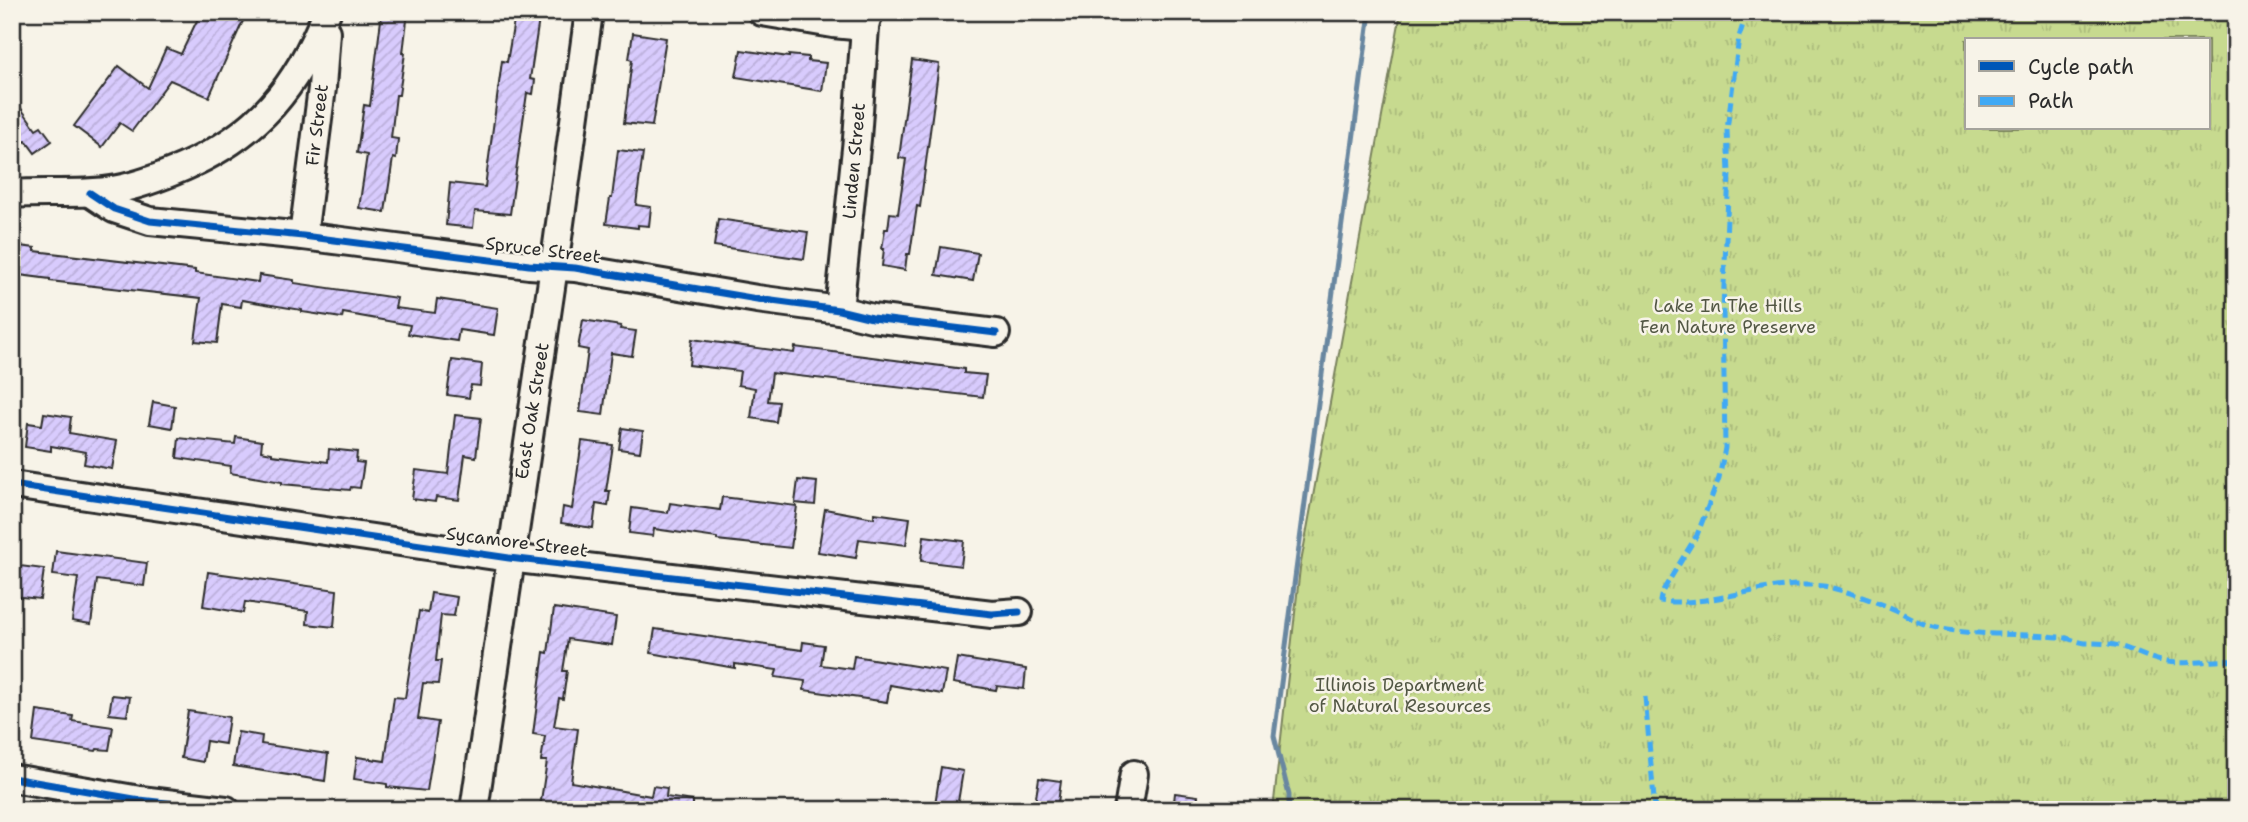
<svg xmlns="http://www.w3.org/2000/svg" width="2248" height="822" font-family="'Shantell Sans',sans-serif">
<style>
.park{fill:url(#park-tufts);stroke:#79825d;stroke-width:2;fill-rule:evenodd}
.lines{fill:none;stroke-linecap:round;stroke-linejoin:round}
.stream{stroke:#6987a0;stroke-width:5}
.building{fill:url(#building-hatch);stroke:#2b2b2b;stroke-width:2}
.minor-casing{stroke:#2b2b2b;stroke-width:32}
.minor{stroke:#f7f3e8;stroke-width:26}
.quiet{stroke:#3fa9f5;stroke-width:5;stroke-dasharray:10 5;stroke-linecap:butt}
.cycleway-casing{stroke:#f7f3e8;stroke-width:11}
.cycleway{stroke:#0057b8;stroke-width:7}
.labels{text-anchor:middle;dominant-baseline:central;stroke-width:5;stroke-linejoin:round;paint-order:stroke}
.street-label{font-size:18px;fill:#2b2b2b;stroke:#f7f3e8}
.park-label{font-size:18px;fill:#525744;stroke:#f7f3e8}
</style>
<defs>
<pattern id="park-tufts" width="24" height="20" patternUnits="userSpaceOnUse" patternTransform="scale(1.75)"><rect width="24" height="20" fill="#c7da8f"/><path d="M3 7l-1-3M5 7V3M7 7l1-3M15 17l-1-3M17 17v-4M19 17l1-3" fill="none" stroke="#abbb7c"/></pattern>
<pattern id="building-hatch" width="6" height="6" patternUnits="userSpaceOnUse" patternTransform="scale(1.75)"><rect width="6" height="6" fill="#d8cbfd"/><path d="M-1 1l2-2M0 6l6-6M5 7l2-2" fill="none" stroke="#baaed9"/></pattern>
</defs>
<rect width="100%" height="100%" fill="#f7f3e8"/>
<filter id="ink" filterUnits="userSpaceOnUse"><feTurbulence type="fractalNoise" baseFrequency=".0143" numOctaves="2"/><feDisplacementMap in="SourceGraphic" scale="14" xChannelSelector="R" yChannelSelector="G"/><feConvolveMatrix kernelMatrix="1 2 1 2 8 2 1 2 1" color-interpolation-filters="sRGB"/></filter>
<g filter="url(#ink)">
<path class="park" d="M1401,12H2236V810H1273L1300,568ZM1966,40H2208V128H1966Z"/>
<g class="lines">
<polyline class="stream" points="1289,810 1289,795 1274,736 1370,12"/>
</g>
<g class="building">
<polygon points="201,12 247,12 209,97 170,80 132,131 120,123 102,147 74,126 119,66 148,88 166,48 181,54"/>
<polygon points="382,12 408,12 403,53 405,53 399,95 396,95 391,138 398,139 396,159 393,158 385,212 359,208 367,155 357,153 364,105 370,106"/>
<polygon points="515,15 539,19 530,79 535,80 533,94 527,93 510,214 475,211 473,228 446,225 450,183 485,187 502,61 507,62"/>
<polygon points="633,33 666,38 652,126 624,123 632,60 629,59"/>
<polygon points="741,50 789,57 789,55 808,57 808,61 826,63 822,91 736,77"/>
<polygon points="912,60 939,64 920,207 917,206 910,254 907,254 905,270 882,266 884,249 882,249 885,229 888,229 890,213 898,214 906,159 899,158"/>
<polygon points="12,96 36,129 41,126 52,141 35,153 26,141 19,146 12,137"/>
<polygon points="618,150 643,153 636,205 651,207 649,226 638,225 638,228 606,224 610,198 612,198"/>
<polygon points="718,219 808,232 804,259 714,246"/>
<polygon points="12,245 35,248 35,251 195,270 195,273 258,282 259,275 294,280 294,283 397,298 395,308 435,313 437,299 498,308 494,335 459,330 457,341 408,334 410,325 343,313 342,318 302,312 302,310 242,300 241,307 222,304 217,343 195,341 201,298 50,281 50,279 12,274"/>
<polygon points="941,247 978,253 973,281 936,275"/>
<polygon points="583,320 621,326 620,329 636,331 632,356 611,353 603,415 580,412 588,350 578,348"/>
<polygon points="692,339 794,353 795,347 964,369 964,373 986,375 983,397 772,373 768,401 779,402 776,422 751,418 755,388 738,385 740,371 689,365"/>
<polygon points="452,360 482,364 480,386 471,385 469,398 447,395"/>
<polygon points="153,402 175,406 172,428 149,424"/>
<polygon points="44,413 71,417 69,433 117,441 112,469 84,464 86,452 51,446 51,451 25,447 28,423 42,425"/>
<polygon points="455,415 481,418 476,457 465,455 459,500 436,497 435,502 412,499 416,470 448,474"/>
<polygon points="622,428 643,431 640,452 619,449"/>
<polygon points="236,437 262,441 261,451 272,453 272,455 328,462 329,449 357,452 356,462 364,463 360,488 351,487 350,490 282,484 282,482 230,473 231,466 177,458 179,438 235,444"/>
<polygon points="582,441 613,445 606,491 610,491 608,506 596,504 593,528 561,523 563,507 572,509"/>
<polygon points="798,480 817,482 815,505 795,503"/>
<polygon points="722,497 797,506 791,548 717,540 717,538 654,529 653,536 629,533 632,508 668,513 670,503 720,510"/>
<polygon points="825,509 874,518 874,513 910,518 906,545 859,539 856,558 818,552"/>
<polygon points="924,536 964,541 961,566 921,561"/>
<polygon points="56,551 147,563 144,586 97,580 91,624 72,621 78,578 53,575"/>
<polygon points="12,565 44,569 40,599 12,596"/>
<polygon points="208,572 337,590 334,627 307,624 308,611 245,602 243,613 203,606"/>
<polygon points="431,593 457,597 454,616 441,615 436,661 441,661 438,684 423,683 418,719 438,722 427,791 387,787 387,784 354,779 357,757 385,761 394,697 405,698 419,611 428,613"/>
<polygon points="554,608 616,617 612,645 568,639 563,671 567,671 563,699 559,698 554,726 578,729 571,782 651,796 653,786 667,788 666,797 693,801 693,810 621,810 579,804 578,810 540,807 547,761 541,761 545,736 533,734 544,652 548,653"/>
<polygon points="655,629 802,650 803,642 824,645 821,665 852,669 854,656 946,671 942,694 890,685 887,702 804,690 805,681 775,677 777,670 735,664 735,668 651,653"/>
<polygon points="957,658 1026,669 1024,689 997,686 996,690 953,683"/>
<polygon points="112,695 130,697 127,716 109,714"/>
<polygon points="37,711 73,716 72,721 113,727 109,750 97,749 96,751 33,742"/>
<polygon points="188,711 229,717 225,744 206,741 203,762 181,758"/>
<polygon points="238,732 262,736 261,744 328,754 325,781 233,766"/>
<polygon points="941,767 963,771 957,808 935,804"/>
<polygon points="1039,778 1061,781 1057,810 1034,810"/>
<polygon points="1175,793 1198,796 1196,810 1173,810"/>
</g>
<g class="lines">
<defs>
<g id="minor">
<polyline points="762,12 833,24 865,27"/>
<polyline points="90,193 114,209 150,221 303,236 529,265 575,268 757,299 839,310 872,318 996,333"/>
<path d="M12,194C48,191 83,196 118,189C141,185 163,176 184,167C259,134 297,87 327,12"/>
<polyline points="303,236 322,88 326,32"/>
<polyline points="839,310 857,139 865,27 869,12"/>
<polyline points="12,485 509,558 992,614 1019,612"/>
<polyline points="12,778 140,800 226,810"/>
<polyline points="474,810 554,267 589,12"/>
<polyline points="1128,810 1134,774"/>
</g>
</defs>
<use href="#minor" class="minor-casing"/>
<use href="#minor" class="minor"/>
<g class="quiet">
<path d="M1747,12L1739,37L1727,130L1729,173L1723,308L1725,448L1719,478L1697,535L1662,592L1660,601C1715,608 1766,579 1823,586C1841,589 1881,603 1898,611C1911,618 1923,625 1937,628C1977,636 2019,633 2059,637C2068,637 2076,642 2085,643C2097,643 2110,643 2122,647C2137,652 2151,660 2167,662C2190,665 2213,659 2236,661"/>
<polyline points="1645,697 1655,810"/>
</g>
<defs>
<g id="cycleway">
<polyline points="90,193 114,209 150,221 303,236 529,265 575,268 757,299 839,310 872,318 996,333"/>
<polyline points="12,485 509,558 992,614 1019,612"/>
<polyline points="12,778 140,800 226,810"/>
</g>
</defs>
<use href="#cycleway" class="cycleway-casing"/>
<use href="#cycleway" class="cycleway"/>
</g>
</g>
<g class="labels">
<g class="street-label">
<text transform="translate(317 125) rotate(-83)">Fir Street</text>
<text transform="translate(854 161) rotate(-85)">Linden Street</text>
<text transform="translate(543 250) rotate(7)">Spruce Street</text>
<text transform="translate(532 411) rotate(-81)">East Oak Street</text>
<text transform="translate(517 542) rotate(7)">Sycamore Street</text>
</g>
<g class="park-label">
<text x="1728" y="306">Lake In The Hills<tspan x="1728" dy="21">Fen Nature Preserve</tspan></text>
<text x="1400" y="685">Illinois Department<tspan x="1400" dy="21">of Natural Resources</tspan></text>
</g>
</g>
<rect width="2248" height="822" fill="none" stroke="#f7f3e8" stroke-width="42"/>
<rect x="21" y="21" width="2206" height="780" fill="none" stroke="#2b2b2b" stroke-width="2.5" filter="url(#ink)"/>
<rect x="1965" y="38" width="245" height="91" fill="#f7f3e8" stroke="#a5a39c" stroke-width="2"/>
<rect x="1979" y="61" width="35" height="10" fill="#0057b8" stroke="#a5a39c" stroke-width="2"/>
<text x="2028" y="74" font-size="21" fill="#2b2b2b">Cycle path</text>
<rect x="1979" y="96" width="35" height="10" fill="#3fa9f5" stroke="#a5a39c" stroke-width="2"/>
<text x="2028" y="108" font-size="21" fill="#2b2b2b">Path</text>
</svg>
